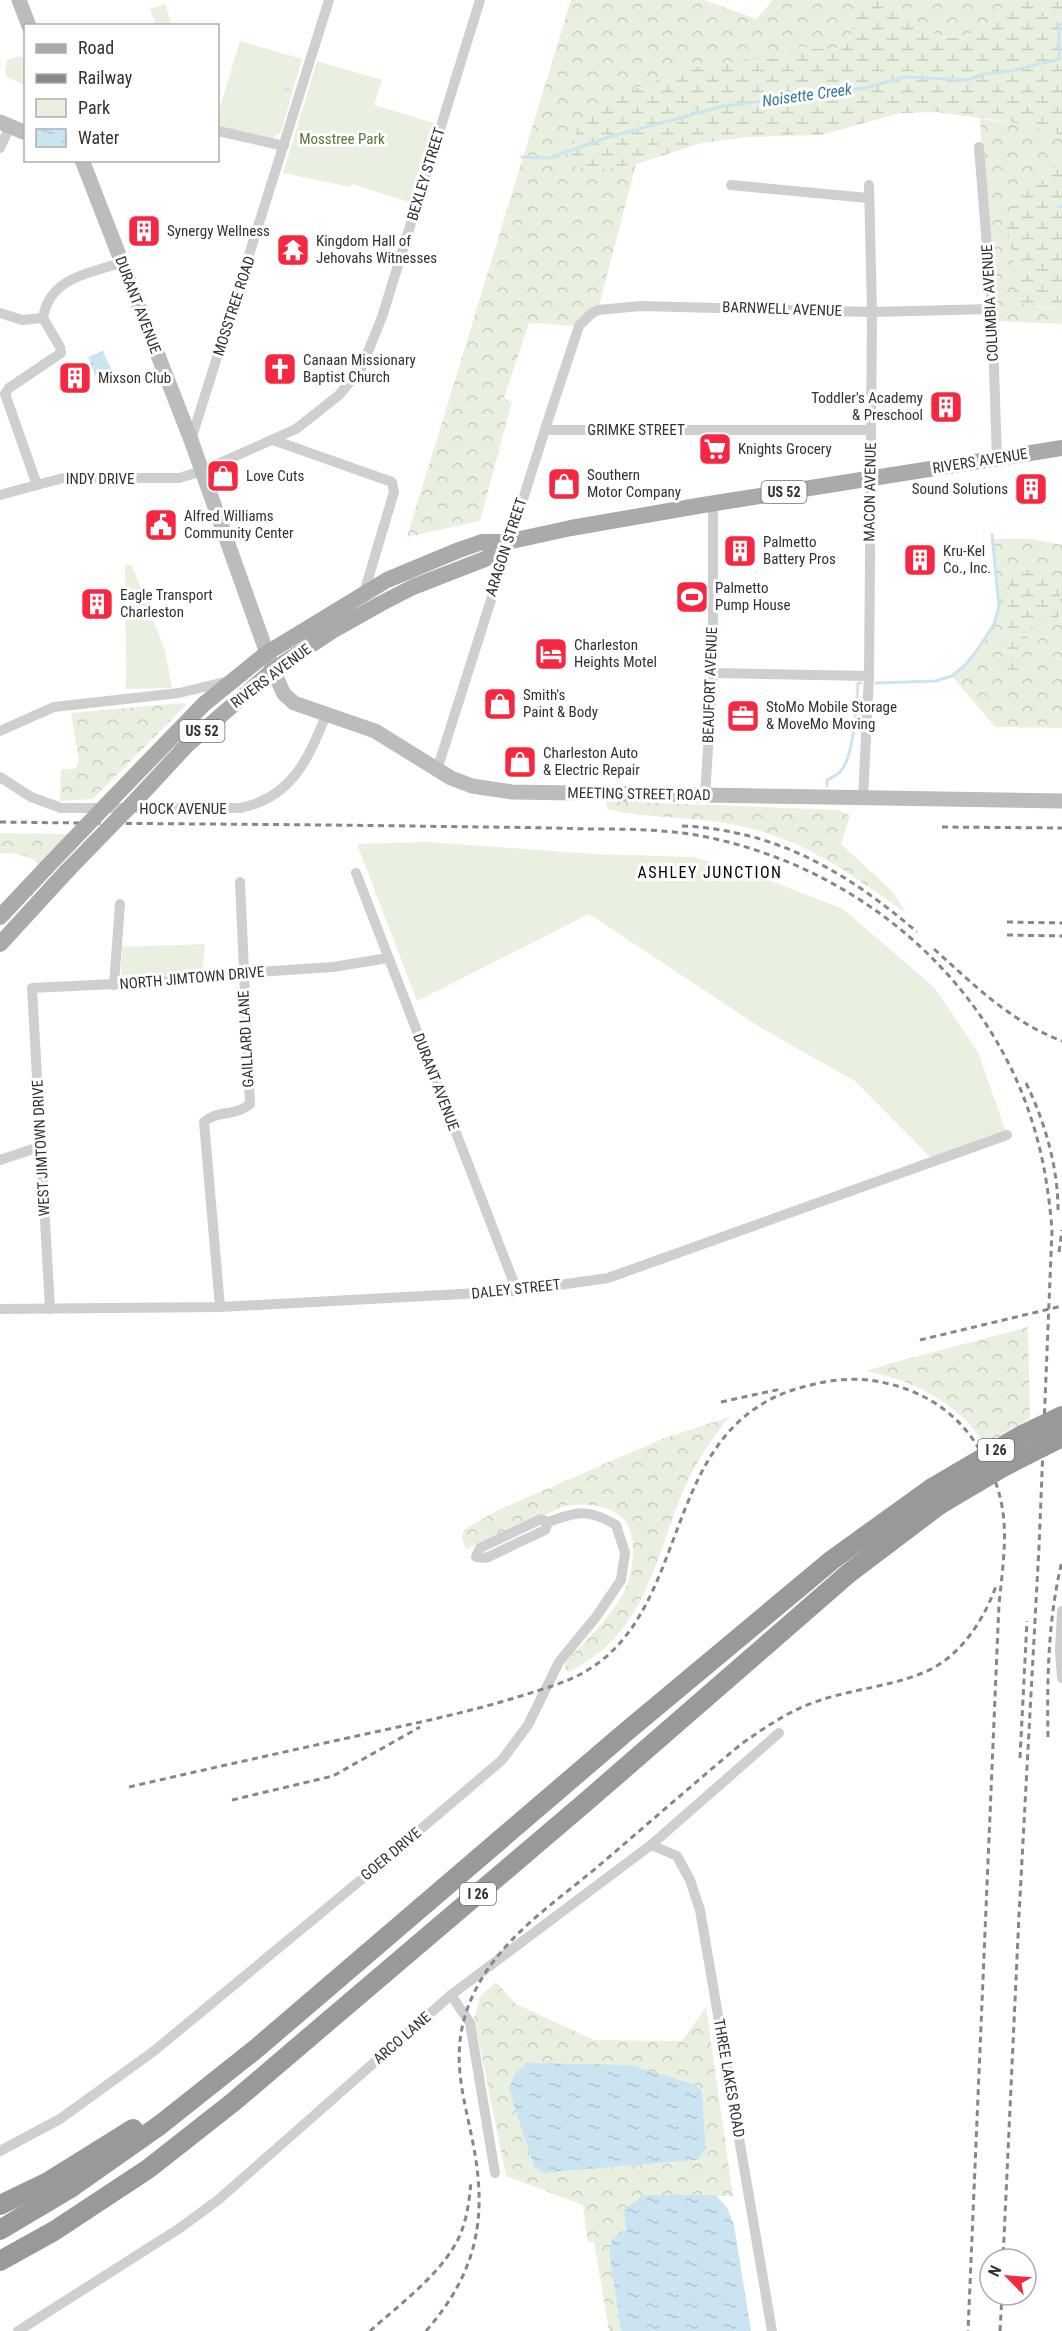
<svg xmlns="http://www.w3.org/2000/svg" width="1062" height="2331" font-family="'Roboto Condensed',sans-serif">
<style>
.green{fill:#e9f0e0}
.forest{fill:url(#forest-crowns);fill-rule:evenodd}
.wetland{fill:url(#wetland-marsh)}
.water{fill:url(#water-ripples)}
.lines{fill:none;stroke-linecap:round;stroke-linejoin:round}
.stream{stroke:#cbe4f1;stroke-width:3}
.street{stroke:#cfcfcf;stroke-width:10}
.secondary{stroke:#bcbcbc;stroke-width:15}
.primary{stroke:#aaa;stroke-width:16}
.highway{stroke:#999;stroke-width:20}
.rail{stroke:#878787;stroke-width:3;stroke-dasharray:6 4.5;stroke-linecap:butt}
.primary-bridge{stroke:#aaa;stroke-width:16}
.highway-bridge{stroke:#999;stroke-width:20}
.labels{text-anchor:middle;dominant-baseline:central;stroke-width:6;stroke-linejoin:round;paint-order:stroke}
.shield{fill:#fff;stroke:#707070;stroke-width:1.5}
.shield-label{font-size:14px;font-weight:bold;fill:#323232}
.park-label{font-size:15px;fill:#58743a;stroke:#fff}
.street-label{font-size:15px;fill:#323232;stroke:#fff}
.poi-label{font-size:15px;fill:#323232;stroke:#fff;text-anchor:start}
.water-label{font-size:16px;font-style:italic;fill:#367b9e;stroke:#fff}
.neighbourhood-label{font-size:16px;letter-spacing:1.5px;fill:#000;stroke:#fff}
</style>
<defs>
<pattern id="forest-crowns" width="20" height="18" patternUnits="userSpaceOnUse" patternTransform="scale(1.5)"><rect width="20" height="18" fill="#e9f0e0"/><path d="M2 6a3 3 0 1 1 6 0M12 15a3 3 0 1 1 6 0" fill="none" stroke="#c8cec1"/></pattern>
<pattern id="wetland-marsh" width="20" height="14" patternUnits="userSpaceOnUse" patternTransform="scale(1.5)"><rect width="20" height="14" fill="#e9f0e0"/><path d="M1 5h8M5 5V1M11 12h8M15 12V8" fill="none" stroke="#c8cec1"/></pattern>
<pattern id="water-ripples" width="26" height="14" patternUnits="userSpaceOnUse" patternTransform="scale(1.5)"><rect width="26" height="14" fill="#cbe4f1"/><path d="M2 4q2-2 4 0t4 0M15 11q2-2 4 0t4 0" fill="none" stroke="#afc4cf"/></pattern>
</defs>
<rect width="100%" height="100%" fill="#fff"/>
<g class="green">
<polygon points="165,4 172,25 156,25 150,9"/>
<polygon points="240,41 302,59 281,132 270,140 218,127 218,114"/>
<polygon points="16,57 22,56 25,60 25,85 7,77 5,70 7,60"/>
<polygon points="317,61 382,80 374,105 434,123 409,202 352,184 350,187 283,173"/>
<polygon points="125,565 132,565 165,651 172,688 126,689"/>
<polygon points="428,842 593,854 693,857 758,876 843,909 935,988 978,1052 1007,1135 934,1161 855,1081 763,1029 589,914 417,1001 357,844"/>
<polygon points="205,944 202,973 121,980 122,947"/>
</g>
<g class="forest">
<polygon points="571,0 704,0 756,19 773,0 852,0 854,19 850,38 834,50 798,47 772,58 753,59 571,151 574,166 592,170 636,164 598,310 579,326 529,323 504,398 512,402 480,521 407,537"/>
<polygon points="896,0 1008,0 997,17 980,31 953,38 923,31 903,19"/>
<polygon points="980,119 1021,124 1059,134 1062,138 1062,162 1052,170 1014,262 1022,274 1020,281 1037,307 1062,309 1062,324 992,321"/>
<path d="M993,539H1033L1062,545V728L995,727L952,676C972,660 995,635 999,608C1001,592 994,556 993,539Z"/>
<polygon points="182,703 186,705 93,799 60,801 61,770 76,768 79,761 71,713"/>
<path d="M606,801L839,810L850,816L841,844L893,892L906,913C849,873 802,837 731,824C690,816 648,819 607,809Z"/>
<path d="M0,833L68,834L39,864C28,854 14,853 0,853Z"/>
<path d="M1028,1327L1030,1418L985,1445C960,1403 912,1380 866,1371L891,1363Z"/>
<path d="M729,1417C712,1439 696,1461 685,1487C654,1558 647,1635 568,1672L565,1668L566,1662C584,1642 606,1622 620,1599C633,1580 641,1534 621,1517C606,1504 583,1503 565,1506L466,1549L462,1538L464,1530L496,1511L662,1439Z"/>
<path d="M496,1982L516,2004L594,2040L682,2041L706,2007L733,2196L644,2195L626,2230L613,2240L609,2252L621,2331H609L594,2242H588L583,2205L506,2176L474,2018L480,1997ZM696,2085L702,2091L706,2150L696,2160L543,2173L534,2167Z"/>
</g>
<g class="wetland">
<polygon points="852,0 896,0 903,19 923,31 953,38 980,31 997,17 1008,0 1062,0 1062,138 1058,134 1021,124 937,112 900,113 821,135 747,137 702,143 636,164 592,170 574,166 571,156 578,123 611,99 685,69 753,59 772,58 798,47 834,50 850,38 854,19"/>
<polygon points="1062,162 1062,309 1022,304 1014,292 1022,274 1014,262 1006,223 1016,200 1037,181"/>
<path d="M1020,569L1041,571L1062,578L1058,619L1038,623L1027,631V640L1016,674L1006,666C1009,635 1006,605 1011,574Z"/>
</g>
<g class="water">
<polygon points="103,351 115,378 99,385 88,357"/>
<polygon points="526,2063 630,2065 696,2085 702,2091 706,2150 696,2160 543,2173 534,2167 509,2089 514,2075"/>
<polygon points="644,2195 716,2195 727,2208 734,2225 751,2331 621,2331 609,2252 612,2240 626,2230 624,2209"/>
</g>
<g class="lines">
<g class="stream">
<polyline points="286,89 289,89"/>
<polyline points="522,157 549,158 609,137 724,106 865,88 905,77 967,80 985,74 1011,71 1059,59 1059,26 1062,23"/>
<polyline points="1058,207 1062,206"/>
<polyline points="876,683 935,681 952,676 965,665 978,649 994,624 999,607 992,535"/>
<path d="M827,786V780C831,778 837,775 840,772C854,758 857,703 858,683H861"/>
</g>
<g class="street">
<polyline points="218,131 284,146"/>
<polyline points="979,147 992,309 997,459"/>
<polyline points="0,148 10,126"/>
<polyline points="731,185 868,198"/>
<polyline points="0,313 22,320 43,318"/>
<polyline points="545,430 871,430"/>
<polyline points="191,440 329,0"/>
<polyline points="273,440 392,482 394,492 363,596"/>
<path d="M37,485L5,394L9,388L61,353L60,347L43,318C49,278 89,273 121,263"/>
<polyline points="0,495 63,478 179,478 202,471 296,429 339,395 361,369 382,317 480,0"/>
<polyline points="713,673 869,676"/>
<polyline points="0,731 54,707 179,693 229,681"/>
<polyline points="437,770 549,417 579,326 591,314 598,310 641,306 872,312 992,309"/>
<path d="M0,777L31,797L61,808H240C291,798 308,760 326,715"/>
<polyline points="705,795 713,673 713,503"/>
<polyline points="863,798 869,676 872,312 869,185"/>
<polyline points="356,873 517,1291"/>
<polyline points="114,985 120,904"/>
<polyline points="0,1160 42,1146"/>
<path d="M220,1307L204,1122C217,1110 237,1116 250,1104L240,882"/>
<polyline points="0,1309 220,1307 517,1291 608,1278 1007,1135"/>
<polyline points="50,1309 32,988 177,981 243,973 333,967 388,958"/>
<polyline points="1062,1611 1060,1651 1062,1678"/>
<polyline points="651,1845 677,1856 690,1880 700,1910 772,2331"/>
<polyline points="451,1995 470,2023 495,2173"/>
<path d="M0,2151L60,2119L154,2051L362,1879L502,1760L528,1725L559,1662L596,1617L621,1580L625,1553L616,1525C587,1508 578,1512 548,1522L541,1519L480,1548L476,1557L486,1558L545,1530L548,1522"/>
<polyline points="18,2331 180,2228 218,2200 451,1995 651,1845 779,1733"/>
</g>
<g class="secondary">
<polyline points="19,0 29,26"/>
<polyline points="0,122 26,133"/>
<polyline points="82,160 191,440 273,670 284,694 294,703 375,731 451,778 472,786 512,792 1062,801"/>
</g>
<g class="primary">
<polyline points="112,799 204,704 267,653 387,580 459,550 482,542 507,542 571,528 703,505 1062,448"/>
<polyline points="137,799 187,745 273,670 332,631 380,604 413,587 485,559 507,542"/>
<polyline points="0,917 46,868"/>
<polyline points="0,944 67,871"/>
</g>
<g class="highway">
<polyline points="0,2205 48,2182 133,2129"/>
<polyline points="0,2230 69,2189 160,2125 257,2048 627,1731 832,1560 932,1488"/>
<polyline points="0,2261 54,2231 148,2169 232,2103 588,1800 849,1573 939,1505"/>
</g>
<g class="rail">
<path d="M0,822C136,824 273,824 409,826C468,827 528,827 588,829C624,829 660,829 696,835C847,862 983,969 1031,1118C1043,1154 1049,1192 1052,1230L1039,1547L1019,1915L1003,2259"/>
<path d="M682,826C776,830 847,872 917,932"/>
<polyline points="942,827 1062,828"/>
<polyline points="1007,922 1062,923"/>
<polyline points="1007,935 1062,936"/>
<path d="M934,949C974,985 1011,1022 1062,1041"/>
<path d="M1026,1083C1045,1122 1058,1167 1058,1210"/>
<polyline points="1059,1252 1062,1230"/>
<polyline points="920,1340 1062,1306"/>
<polyline points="721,1402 781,1389"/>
<path d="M1048,1737C1047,1678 1048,1619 1062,1561"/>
<polyline points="1020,1758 1027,1621"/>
<path d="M129,1787C216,1767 302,1748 389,1729C435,1719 480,1709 524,1695C543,1689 564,1683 581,1674C693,1614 658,1437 790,1391C814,1383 842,1377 868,1380C910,1385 950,1405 974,1441C1013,1499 1006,1538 999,1604L968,2331"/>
<polyline points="232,1800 333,1776 420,1727"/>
<path d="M370,2331C401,2303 450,2268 463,2227C468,2212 470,2195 471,2180"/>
<path d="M426,2331C466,2285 484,2239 478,2177C472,2111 442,2062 473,1995C498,1941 550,1906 595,1869C643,1828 691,1786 740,1745C764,1728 787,1712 815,1702C851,1689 890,1687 925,1672C960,1657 984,1620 996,1586"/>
<polyline points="1000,2331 1002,2295"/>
</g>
<g class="primary-bridge">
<polyline points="46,868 112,799"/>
<polyline points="67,871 137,799"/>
</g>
<g class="highway-bridge">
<polyline points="932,1488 1022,1435 1062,1416"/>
<polyline points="939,1505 1005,1466 1062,1437"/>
</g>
</g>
<defs>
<symbol id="building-square" viewBox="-11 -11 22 22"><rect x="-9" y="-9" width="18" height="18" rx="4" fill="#f62740" stroke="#fff"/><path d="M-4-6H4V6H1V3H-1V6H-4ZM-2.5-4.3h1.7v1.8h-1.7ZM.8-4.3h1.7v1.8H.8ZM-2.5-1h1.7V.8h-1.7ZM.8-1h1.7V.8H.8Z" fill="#fff"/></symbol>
<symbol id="temple-square" viewBox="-11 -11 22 22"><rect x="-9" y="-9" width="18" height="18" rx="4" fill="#f62740" stroke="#fff"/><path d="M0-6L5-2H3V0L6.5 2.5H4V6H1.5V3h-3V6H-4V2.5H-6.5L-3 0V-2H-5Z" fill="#fff"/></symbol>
<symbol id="church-square" viewBox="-11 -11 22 22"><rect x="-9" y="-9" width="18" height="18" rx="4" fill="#f62740" stroke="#fff"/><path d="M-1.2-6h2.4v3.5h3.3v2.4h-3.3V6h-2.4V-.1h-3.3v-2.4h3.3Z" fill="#fff"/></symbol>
<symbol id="supermarket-square" viewBox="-11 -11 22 22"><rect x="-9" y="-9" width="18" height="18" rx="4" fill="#f62740" stroke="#fff"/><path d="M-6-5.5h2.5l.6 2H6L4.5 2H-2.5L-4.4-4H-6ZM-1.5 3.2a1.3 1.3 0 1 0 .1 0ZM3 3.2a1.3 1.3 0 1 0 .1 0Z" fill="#fff"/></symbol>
<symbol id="shop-square" viewBox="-11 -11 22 22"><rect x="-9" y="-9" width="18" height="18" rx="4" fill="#f62740" stroke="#fff"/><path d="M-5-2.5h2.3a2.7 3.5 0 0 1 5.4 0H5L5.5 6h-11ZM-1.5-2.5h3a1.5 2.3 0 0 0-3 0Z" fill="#fff"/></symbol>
<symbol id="civic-square" viewBox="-11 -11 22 22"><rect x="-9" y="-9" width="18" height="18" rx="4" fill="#f62740" stroke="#fff"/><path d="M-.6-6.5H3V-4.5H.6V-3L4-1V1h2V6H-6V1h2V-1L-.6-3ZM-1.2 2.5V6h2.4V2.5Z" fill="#fff"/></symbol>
<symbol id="stadium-square" viewBox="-11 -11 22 22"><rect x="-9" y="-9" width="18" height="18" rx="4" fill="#f62740" stroke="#fff"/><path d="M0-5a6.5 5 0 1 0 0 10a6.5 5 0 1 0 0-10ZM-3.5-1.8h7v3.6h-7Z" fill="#fff"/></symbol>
<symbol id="hotel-square" viewBox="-11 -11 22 22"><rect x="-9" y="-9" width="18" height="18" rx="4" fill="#f62740" stroke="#fff"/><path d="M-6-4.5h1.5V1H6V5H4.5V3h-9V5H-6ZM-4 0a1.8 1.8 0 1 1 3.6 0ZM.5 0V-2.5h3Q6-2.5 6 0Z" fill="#fff"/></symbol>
<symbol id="office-square" viewBox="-11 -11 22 22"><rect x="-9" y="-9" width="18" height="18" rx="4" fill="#f62740" stroke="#fff"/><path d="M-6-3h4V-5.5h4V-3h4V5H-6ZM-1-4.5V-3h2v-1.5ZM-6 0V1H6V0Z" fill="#fff"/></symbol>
</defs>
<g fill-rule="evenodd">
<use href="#building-square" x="125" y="212" width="38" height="38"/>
<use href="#temple-square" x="274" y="231" width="38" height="38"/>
<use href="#church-square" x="261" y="350" width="38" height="38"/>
<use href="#building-square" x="56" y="359" width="38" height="38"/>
<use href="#building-square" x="927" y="388" width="38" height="38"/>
<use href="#supermarket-square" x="696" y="430" width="38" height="38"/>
<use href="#shop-square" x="204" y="457" width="38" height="38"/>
<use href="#shop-square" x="545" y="465" width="38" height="38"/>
<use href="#building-square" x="1012" y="470" width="38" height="38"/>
<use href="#civic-square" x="142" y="506" width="38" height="38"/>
<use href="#building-square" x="721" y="532" width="38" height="38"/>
<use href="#building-square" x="901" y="541" width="38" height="38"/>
<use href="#stadium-square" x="673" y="578" width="38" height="38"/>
<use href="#building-square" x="78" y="585" width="38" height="38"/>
<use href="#hotel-square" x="532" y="635" width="38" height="38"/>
<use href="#shop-square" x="481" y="685" width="38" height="38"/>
<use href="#office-square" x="724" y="697" width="38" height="38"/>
<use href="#shop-square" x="501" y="743" width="38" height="38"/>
</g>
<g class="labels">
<g class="shield">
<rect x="761.5" y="481" width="45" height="22" rx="4.5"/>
<rect x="179.5" y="720" width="45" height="22" rx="4.5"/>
<rect x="978" y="1439" width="36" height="22" rx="4.5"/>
<rect x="460" y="1883" width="36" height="22" rx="4.5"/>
</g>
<g class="shield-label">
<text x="784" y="492">US 52</text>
<text x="202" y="731">US 52</text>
<text x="996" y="1450">I 26</text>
<text x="478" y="1894">I 26</text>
</g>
<g class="park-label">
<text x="342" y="139">Mosstree Park</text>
</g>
<g class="street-label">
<text transform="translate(426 174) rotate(-73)">BEXLEY STREET</text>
<text transform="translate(990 303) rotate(-93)">COLUMBIA AVENUE</text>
<text transform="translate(138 305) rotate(69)">DURANT AVENUE</text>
<text transform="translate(234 306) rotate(-72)">MOSSTREE ROAD</text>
<text transform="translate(782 309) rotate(2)">BARNWELL AVENUE</text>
<text x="636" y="430">GRIMKE STREET</text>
<text transform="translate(980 461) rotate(-9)">RIVERS AVENUE</text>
<text x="100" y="479">INDY DRIVE</text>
<text transform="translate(870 492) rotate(-89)">MACON AVENUE</text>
<text transform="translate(506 547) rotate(-72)">ARAGON STREET</text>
<text transform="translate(271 676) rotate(-37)">RIVERS AVENUE</text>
<text transform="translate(710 685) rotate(-88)">BEAUFORT AVENUE</text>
<text transform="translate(639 794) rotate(1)">MEETING STREET ROAD</text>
<text x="183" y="809">HOCK AVENUE</text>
<text transform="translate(192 978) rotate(-5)">NORTH JIMTOWN DRIVE</text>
<text transform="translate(246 1039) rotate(-93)">GAILLARD LANE</text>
<text transform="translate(436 1082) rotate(69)">DURANT AVENUE</text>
<text transform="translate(41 1148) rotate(-93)">WEST JIMTOWN DRIVE</text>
<text transform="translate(516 1289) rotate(-6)">DALEY STREET</text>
<text transform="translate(391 1854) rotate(-40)">GOER DRIVE</text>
<text transform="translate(402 2038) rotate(-41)">ARCO LANE</text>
<text transform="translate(729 2078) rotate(80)">THREE LAKES ROAD</text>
</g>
<g class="poi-label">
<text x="167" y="231">Synergy Wellness</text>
<text x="316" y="241">Kingdom Hall of<tspan x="316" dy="17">Jehovahs Witnesses</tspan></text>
<text x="303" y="360">Canaan Missionary<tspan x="303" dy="17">Baptist Church</tspan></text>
<text x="98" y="378">Mixson Club</text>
<text x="923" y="398" text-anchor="end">Toddler's Academy<tspan x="923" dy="17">&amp; Preschool</tspan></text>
<text x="738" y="449">Knights Grocery</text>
<text x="587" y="475">Southern<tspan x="587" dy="17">Motor Company</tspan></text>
<text x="246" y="476">Love Cuts</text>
<text x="1008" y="489" text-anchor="end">Sound Solutions</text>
<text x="184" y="516">Alfred Williams<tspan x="184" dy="17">Community Center</tspan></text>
<text x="763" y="542">Palmetto<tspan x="763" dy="17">Battery Pros</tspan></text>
<text x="943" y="551">Kru-Kel<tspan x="943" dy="17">Co., Inc.</tspan></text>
<text x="715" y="588">Palmetto<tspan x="715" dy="17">Pump House</tspan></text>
<text x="120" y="595">Eagle Transport<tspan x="120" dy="17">Charleston</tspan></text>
<text x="574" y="645">Charleston<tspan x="574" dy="17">Heights Motel</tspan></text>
<text x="523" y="695">Smith's<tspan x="523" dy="17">Paint &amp; Body</tspan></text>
<text x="766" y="707">StoMo Mobile Storage<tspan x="766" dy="17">&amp; MoveMo Moving</tspan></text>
<text x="543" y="753">Charleston Auto<tspan x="543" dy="17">&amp; Electric Repair</tspan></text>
</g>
<g class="water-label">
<text transform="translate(807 95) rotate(-8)">Noisette Creek</text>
</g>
<g class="neighbourhood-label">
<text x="710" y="872">ASHLEY JUNCTION</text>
</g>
</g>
<rect x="24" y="24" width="195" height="138" fill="#ffffff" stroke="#adadad" stroke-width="1.5"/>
<rect x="36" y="44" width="30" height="9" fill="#aaaaaa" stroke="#adadad" stroke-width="1.5"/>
<text x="78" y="54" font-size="18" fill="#323232">Road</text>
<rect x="36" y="74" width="30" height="9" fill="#878787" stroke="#adadad" stroke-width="1.5"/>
<text x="78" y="84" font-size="18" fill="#323232">Railway</text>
<rect x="36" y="99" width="30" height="18" fill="#e9f0e0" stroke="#adadad" stroke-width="1.5"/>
<text x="78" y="114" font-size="18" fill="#323232">Park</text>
<rect x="36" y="129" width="30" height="18" fill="url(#water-ripples)" stroke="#adadad" stroke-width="1.5"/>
<text x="78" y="144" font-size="18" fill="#323232">Water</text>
<g transform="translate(1008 2277) rotate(295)"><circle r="28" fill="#ffffff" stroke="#adadad" stroke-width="1.5"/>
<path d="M0-4.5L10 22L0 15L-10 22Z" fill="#f62740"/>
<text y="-9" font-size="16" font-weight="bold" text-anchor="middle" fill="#323232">N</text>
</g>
</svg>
